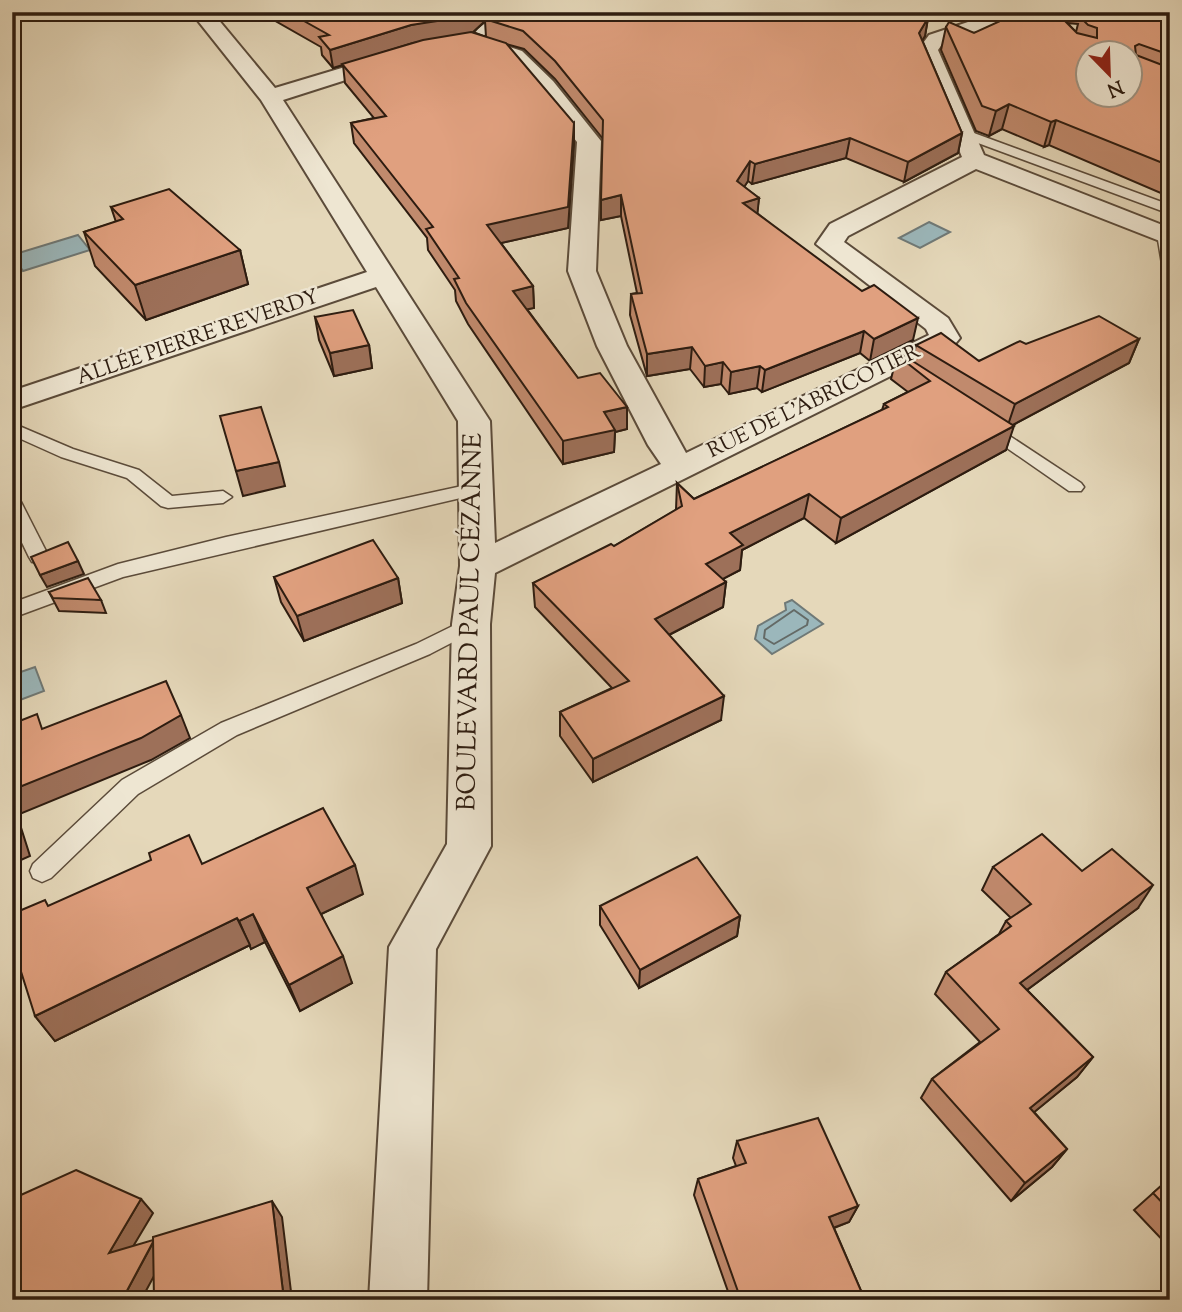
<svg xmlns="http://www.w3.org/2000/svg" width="1182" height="1312" font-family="'Sorts Mill Goudy',serif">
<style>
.water{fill:#9bb7bb;stroke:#6f7977;stroke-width:2}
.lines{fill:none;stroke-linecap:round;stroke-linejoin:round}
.shore{stroke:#646a66;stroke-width:2}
.service-casing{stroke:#5b4b3a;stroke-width:3}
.minor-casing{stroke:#5b4b3a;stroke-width:4}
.service{fill:#eee6d2;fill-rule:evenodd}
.minor{fill:#eee6d2;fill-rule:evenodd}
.wall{fill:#c18a6d;stroke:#2d1c10;stroke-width:2;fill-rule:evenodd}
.shaded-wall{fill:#9d7059;stroke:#2d1c10;stroke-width:2}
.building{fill:#e0a07f;stroke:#2d1c10;stroke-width:2;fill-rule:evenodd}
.labels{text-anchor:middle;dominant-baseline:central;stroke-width:5;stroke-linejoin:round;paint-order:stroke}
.far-street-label{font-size:21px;fill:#2d1c10;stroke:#eee6d2}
.street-label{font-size:26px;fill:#2d1c10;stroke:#eee6d2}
</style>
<rect width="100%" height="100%" fill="#e5d8ba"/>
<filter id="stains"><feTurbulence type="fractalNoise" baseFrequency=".00286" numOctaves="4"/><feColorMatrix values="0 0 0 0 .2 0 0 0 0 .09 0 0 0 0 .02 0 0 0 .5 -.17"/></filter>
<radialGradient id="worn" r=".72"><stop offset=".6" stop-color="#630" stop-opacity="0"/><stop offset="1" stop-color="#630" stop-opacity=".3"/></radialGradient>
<g class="water">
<polygon points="929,222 950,232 920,248 899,238"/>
<polygon points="78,235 90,250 23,271 12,255"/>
<polygon points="792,600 823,624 772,654 755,639 758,626 786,610 785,603"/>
<polygon points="35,667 44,691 12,703 12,675"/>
</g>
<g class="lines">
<polygon class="shore" points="794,610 808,620 807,625 774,644 764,638 765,630"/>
<defs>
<g id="service">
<polygon points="499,12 511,12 486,33 478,44 470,44 468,42 478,29"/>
<polygon points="963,129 1170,205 1170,214 959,136 957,133"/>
<polygon points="1164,230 1170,232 1170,274 1163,270 1157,234"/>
<polygon points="987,421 1081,483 1084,487 1081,491 1069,491 981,430 978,426 981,422"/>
<polygon points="12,423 73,449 139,470 172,496 223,491 232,497 223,503 168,508 161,506 127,478 61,457 12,435"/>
<polygon points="476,483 485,489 482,493 123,577 12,618 12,603 118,564 226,537"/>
<polygon points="12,496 21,502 49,557 46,562 32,562 29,557 12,522"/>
<polygon points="471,617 478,619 481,624 478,629 430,654 237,735 138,794 51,878 42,882 33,878 30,871 33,864 122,780 221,723 416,644"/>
</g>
<polygon id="minor" points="191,12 212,12 275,88 395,52 402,54 405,58 402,62 283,100 490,421 495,543 661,464 648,445 597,346 568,271 577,142 537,91 508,59 468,46 465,42 468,38 475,36 522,51 553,81 601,141 596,271 627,346 686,453 929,335 926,329 816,244 830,224 962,157 918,50 929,35 992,14 1006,14 1009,18 1006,22 943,43 938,50 984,155 1170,228 1170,245 976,169 848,236 844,242 948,318 960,338 955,344 495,573 490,624 491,846 436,949 427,1300 369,1300 389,947 447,844 452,624 460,566 458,421 376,287 12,410 12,391 367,272 261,100"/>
</defs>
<use href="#service" class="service-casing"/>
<use href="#minor" class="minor-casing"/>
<use href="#service" class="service"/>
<use href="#minor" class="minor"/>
</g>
<g class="wall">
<path d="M264,12H915L928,18L925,36L922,40L962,133L958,153L904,182L846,158L752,184L748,181L744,187L759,198L757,213L913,340L870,361L860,353L762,392L757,388L729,394L721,384L704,387L690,369L647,376L630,315L631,294L637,293L621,216L601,220L603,139L555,79L524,49L506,44L574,143L568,228L501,243L533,286L534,308L527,309L578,378L627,407V429L615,432L614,452L563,464L468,324L456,301L455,290L428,250L427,238L354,143L351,123L374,118L345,83L343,65L333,68L322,55L321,47L265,15ZM485,21L486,37L473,32Z"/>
<path d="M1047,12H1170V197L1049,145L1044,147L1002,129L989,136L976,131L941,50L946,27L974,33L1047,14ZM1067,23L1078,24L1076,32Z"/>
<polygon points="111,207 240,250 248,284 146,320 95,266 84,232 116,222"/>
<polygon points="315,317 369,345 372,368 334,376 319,340"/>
<polygon points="1139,339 1129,363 1013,425 1006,450 836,543 804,518 742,550 740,570 722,579 726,582 723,607 669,635 721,720 593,782 560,736 560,712 612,688 535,607 533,583 614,546 676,510 677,483 694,499 882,410 884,404 908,392 891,379 897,355 912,361 916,345 979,361 1026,344"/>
<polygon points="274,577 398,578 402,603 304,641 281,602"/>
<polygon points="49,592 101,600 106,613 59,611"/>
<polygon points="993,867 1082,871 1138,908 1027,990 1093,1057 1077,1077 1034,1112 1067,1149 1052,1167 1011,1201 921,1098 932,1079 980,1042 935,994 946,972 999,934 1006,921 1011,918 982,890"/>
<polygon points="363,894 321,914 352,983 300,1011 265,942 251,949 250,945 55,1041 35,1016 49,906"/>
<polygon points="600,906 740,916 737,936 639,988 600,925"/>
<polygon points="737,1141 858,1206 849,1222 834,1228 865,1300 731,1300 694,1195 698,1179 736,1166 733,1158"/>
<polygon points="1170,1178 1170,1248 1134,1210"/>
</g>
<g class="shaded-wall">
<polygon points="474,12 495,12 485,19 485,21 471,34 413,43 333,68 330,50 411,25"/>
<polygon points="751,12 797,12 748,33"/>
<polygon points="1084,12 1131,12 1108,21 1082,19"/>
<polygon points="928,18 925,36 916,51 919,33"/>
<polygon points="1009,104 1002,129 989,136 996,111"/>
<polygon points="1056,120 1049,145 1044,147 1051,122"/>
<polygon points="574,123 574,143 568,228 488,246 487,225"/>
<polygon points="962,133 958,153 904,182 908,162"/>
<polygon points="850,138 846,158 752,184 755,164"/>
<polygon points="750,161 748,181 735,201 737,181"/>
<polygon points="621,195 621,216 601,220 601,200"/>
<polygon points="759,198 757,218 743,203"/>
<polygon points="240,250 248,284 146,320 135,285"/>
<polygon points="533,286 534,308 514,312 513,291"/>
<polygon points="918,318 913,340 870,361 874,339"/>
<polygon points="864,331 860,353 762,392 765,370"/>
<polygon points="1139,339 1129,363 1007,428 1015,404"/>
<polygon points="369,345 372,368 334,376 330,353"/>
<polygon points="692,347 690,369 647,376 647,354"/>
<polygon points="723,362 721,384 704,387 705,366"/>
<polygon points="760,366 757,388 729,394 731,372"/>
<polygon points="627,407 627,429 615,432 614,452 563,464 563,441 604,412"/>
<polygon points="1014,426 1006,450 836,543 841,518"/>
<polygon points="279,462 285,486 243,496 236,471"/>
<polygon points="809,494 804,518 742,550 740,570 704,589 706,564 730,533"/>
<polygon points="78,561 84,574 47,587 40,575"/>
<polygon points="398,578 402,603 304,641 297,616"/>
<polygon points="726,582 723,607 653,643 655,619"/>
<polygon points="724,696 721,720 593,782 593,759"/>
<polygon points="181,715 190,738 151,760 17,815 30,856 12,864 12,790"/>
<polygon points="355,865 363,894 317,916 307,888"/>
<polygon points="1153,885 1138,908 1008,1004 1020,983"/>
<polygon points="253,914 265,942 251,949 239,921"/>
<polygon points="740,916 737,936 639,988 640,970"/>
<polygon points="237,918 250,945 55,1041 35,1016"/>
<polygon points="343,956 352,983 300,1011 289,985"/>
<polygon points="1093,1057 1077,1077 1016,1127 1030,1108"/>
<polygon points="1067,1149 1052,1167 1011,1201 1025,1183"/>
<polygon points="141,1199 153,1213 122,1265 109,1253"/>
<polygon points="272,1201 282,1217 292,1300 284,1300"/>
<polygon points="858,1206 849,1222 822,1232 829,1217"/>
<polygon points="155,1239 167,1252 141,1300 122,1300"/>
</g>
<g class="building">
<polygon points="288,12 474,12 470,16 411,25 330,50 319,37 329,35"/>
<polygon points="493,12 751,12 749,15 762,18 778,12 915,12 928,18 919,33 962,133 908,162 850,138 755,164 750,161 737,181 759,198 743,203 862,291 874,285 918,318 874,339 864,331 765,370 760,366 731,372 723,362 705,366 692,347 647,354 631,294 642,293 621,195 601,200 603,120 555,61 523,31 485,19"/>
<path d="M1020,12H1041L1061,17L1077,33L1097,38V28L1088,25L1080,17H1106L1129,12H1170V55L1139,44L1135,46L1136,55L1170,68V166L1056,120L1051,122L1009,104L996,111L982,106L946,27L949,22L974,33ZM1088,52H1130V94H1088Z"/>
<polygon points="471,32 506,43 574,123 568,207 487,225 533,286 513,291 578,378 600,373 627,407 604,412 615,430 563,441 466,303 454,279 459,278 426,229 433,227 351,123 386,116 342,64 423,40"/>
<polygon points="169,189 240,250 135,285 84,232 123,219 111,207"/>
<polygon points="353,310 369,345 330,353 315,317"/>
<polygon points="1099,316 1139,339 1015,404 916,345 941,333 979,361 1020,341 1026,344"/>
<polygon points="900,353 1014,426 841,518 809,494 730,533 743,545 706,564 726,582 655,619 724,696 593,759 560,712 629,681 533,583 611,544 614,546 682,506 677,483 694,499 888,407 884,404 930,381 897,355"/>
<polygon points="261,407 279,462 236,471 220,416"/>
<polygon points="373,540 398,578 297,616 274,577"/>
<polygon points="68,542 78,561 40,575 31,557"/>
<polygon points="88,578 101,600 53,598 49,592"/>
<polygon points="166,681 181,715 141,738 12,790 12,724 37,714 42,729"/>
<polygon points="323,808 355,865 307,888 343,956 289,985 253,914 239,921 237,918 35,1016 12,943 12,914 45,900 48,906 151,860 149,853 189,835 202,864"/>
<polygon points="12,823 16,835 12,837"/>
<polygon points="1042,834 1082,871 1112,849 1153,885 1020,983 1093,1057 1030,1108 1067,1149 1025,1183 932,1079 999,1029 946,972 1011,926 1006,921 1031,904 993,867"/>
<polygon points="697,857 740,916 640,970 600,906"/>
<polygon points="818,1118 858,1206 829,1217 865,1300 741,1300 698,1179 746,1163 737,1141"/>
<polygon points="76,1170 141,1199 109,1253 153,1240 153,1242 122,1300 35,1300 32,1298 28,1300 12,1300 12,1199"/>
<polygon points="1170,1178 1170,1211 1153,1193"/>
<polygon points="272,1201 284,1300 154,1300 153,1237"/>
</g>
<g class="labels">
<g class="far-street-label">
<text transform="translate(198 338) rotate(-19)">ALLÉE PIERRE REVERDY</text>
<text transform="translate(814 402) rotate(-26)">RUE DE L'ABRICOTIER</text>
</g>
<g class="street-label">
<text transform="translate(471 622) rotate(-89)">BOULEVARD PAUL CÉZANNE</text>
</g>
</g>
<rect width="1182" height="1312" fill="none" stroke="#e5d8ba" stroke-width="42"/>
<rect x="14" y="14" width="1154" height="1284" fill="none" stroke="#2d1c10" stroke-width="3.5"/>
<rect x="21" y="21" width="1140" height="1270" fill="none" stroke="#2d1c10" stroke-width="2"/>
<g transform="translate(1109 74) rotate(157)"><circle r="33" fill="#eee6d2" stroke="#a19584" stroke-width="2"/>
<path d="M0-5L12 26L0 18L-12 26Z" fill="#8f2418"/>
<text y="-10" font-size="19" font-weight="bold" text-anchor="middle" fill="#2d1c10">N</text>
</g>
<rect width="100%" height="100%" filter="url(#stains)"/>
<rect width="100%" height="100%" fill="url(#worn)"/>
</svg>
